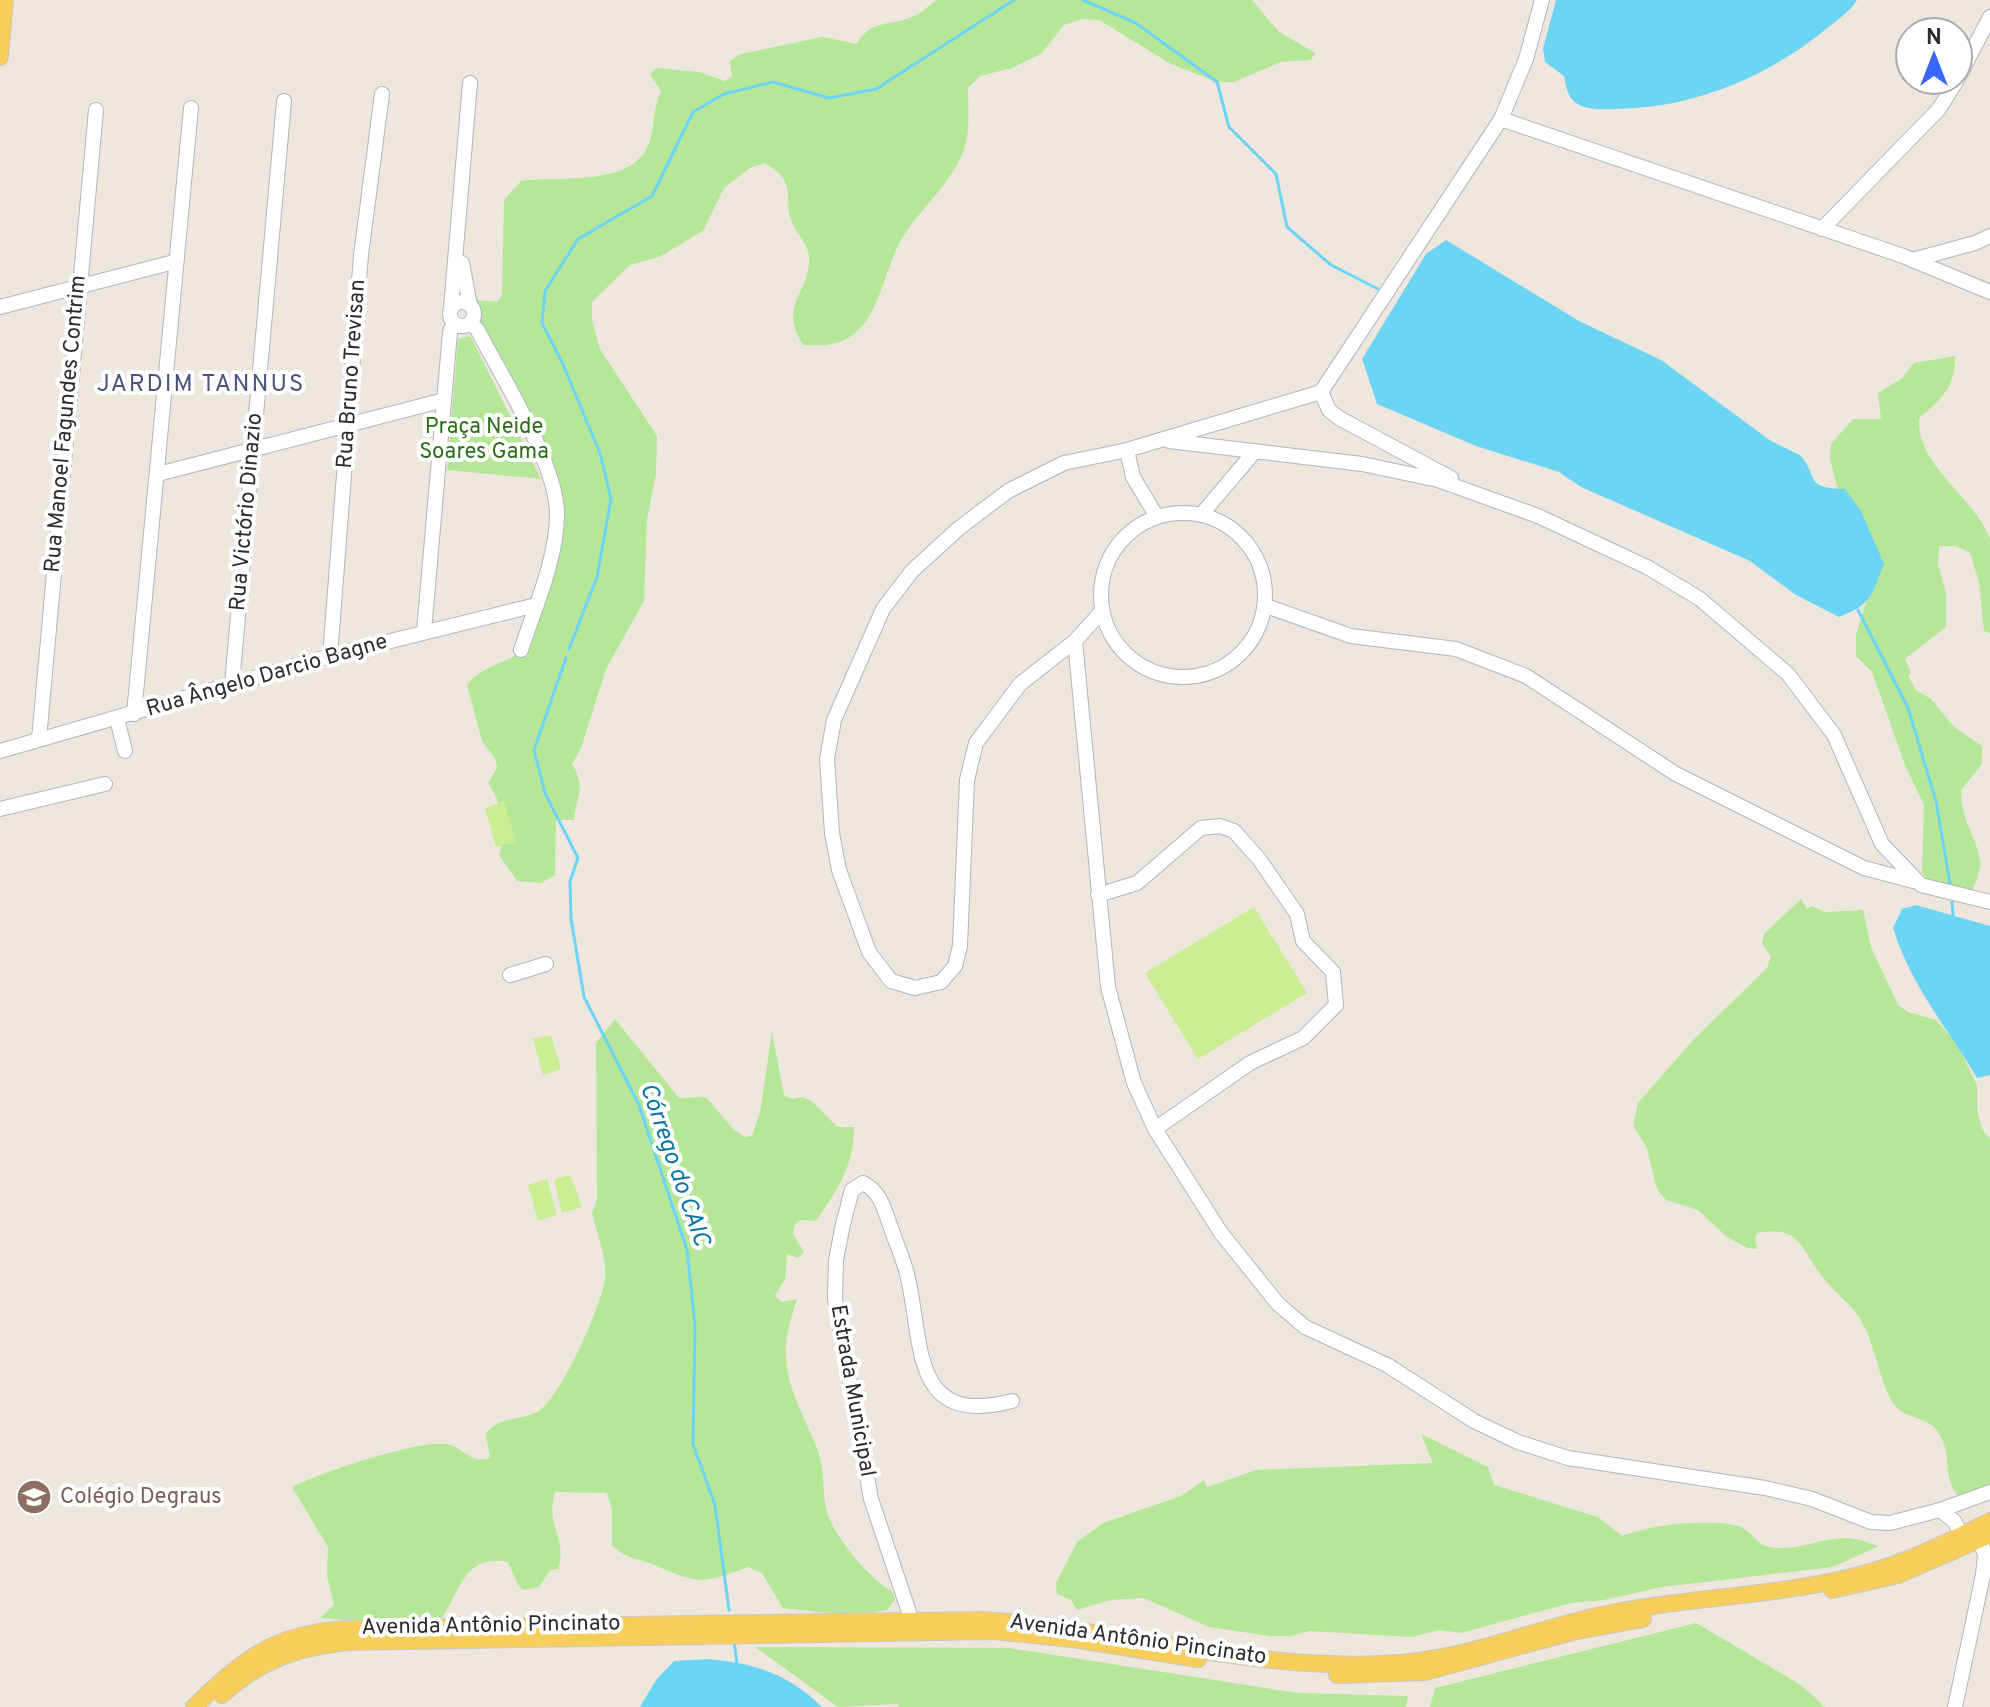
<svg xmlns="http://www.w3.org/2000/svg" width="1990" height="1707" font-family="Overpass,sans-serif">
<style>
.green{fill:#b6e799}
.pitch{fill:#cbee94}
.water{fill:#6dd5f4}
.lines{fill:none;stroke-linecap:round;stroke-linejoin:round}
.stream{stroke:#6dd5f4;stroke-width:3}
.minor-casing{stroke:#b2b5c0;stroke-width:16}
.major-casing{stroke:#c8c8c8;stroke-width:18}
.minor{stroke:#fff;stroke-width:14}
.major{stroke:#f7cd5b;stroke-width:16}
.labels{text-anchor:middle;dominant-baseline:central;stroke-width:8;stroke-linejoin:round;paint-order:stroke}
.street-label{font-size:22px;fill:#2c2c2c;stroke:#fff}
.park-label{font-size:22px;fill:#2c6e18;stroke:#fff}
.education-label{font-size:22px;fill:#785e54;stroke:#fff;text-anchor:start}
.neighbourhood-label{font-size:24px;letter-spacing:2px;fill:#4a557f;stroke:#fff}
.water-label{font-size:24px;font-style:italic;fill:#0874a4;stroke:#fff}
</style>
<rect width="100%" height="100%" fill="#eee7de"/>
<g class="green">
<path d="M936,0H1252L1278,31L1315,53L1311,60L1281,62L1234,82H1217L1171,64L1099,20L1082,19L1064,25L1041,54L1012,68L980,76L968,88C968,110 971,134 962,155C947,188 919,210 901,240C886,266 879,315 855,333C839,346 822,346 803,345C779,305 806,297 809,264C811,244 798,238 791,220C786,209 790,195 786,184C782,173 774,169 765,163L750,168L724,188L703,231L659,257L630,265L592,302V320L600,349L657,436L656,474L647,520L644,601L606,669L581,748L572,764C587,790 576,795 574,820H556L555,875L541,883L517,881L499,855C508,828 503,806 488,783L497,768L496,760L482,741L467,685C483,664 506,665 524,649L560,516L519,398L471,317L477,300L497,302L502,295L504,200L521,181C558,175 636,189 650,140C655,123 653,108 661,91L650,74L657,68L699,72L725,81L732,76L730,61L741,54L822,37L857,44C871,18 891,27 914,16C922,13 929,5 936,0Z"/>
<polygon points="470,336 473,341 541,479 447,470 458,339"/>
<path d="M1955,356C1956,385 1941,401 1919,418C1916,467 1976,497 1990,540C1990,556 1990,613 1990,633L1984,631L1979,582L1970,553L1956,546H1939L1938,564L1946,593V627L1905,659L1911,673L1908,676L1916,690L1931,699L1953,726L1982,746V764L1961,790C1961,824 1979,839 1980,864C1980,874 1974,886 1970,895L1928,881L1922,872L1924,805L1905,765L1872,672L1856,656V635L1874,577L1836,483L1830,458L1831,444L1853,419H1881L1878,393L1901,379L1914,363Z"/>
<path d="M1801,899L1807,909L1812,906L1824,912L1863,910L1871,947L1898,1005L1908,1012L1936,1020L1957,1044L1977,1085V1110L1982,1129L1990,1139V1493L1961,1499C1940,1479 1954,1454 1938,1432C1927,1415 1904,1420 1893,1403C1879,1382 1875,1341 1859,1317C1849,1302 1833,1291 1822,1276C1800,1249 1802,1225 1758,1233L1755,1238L1757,1249L1748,1248L1727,1237L1698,1210L1666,1200L1657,1189L1647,1148L1633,1126L1638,1103L1694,1039L1767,968L1771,957L1762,944L1764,934Z"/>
<path d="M615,1019L679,1098L706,1097L733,1129L745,1137L752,1136L760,1113L772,1032L784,1095L792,1099L803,1097L814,1103L837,1127H854C855,1164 836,1192 816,1221L801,1220L795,1224L793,1234L804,1252L798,1258L787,1254L785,1279L775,1295L781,1302L797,1299C791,1319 784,1337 786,1359C788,1391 807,1422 818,1451C825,1471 822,1492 827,1512C834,1536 870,1580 892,1591L895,1599L887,1610C853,1617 817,1612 783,1608L762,1573L748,1567C705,1583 698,1585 657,1566C639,1558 626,1560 612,1545V1510L607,1493L555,1492C545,1526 568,1538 558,1569L550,1570L539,1587L524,1590L518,1585L508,1562C460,1553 461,1597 435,1627L320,1618L334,1605L327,1576L328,1547L292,1487C319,1473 417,1440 446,1444C464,1447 469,1464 490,1458L486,1434C498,1415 523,1422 540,1410C562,1394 601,1307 605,1279C607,1257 597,1234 592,1213L597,1199L596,1043Z"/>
<path d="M1421,1434L1488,1467L1494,1485L1598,1517L1622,1536C1650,1525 1708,1518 1738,1526C1750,1529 1756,1544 1769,1547C1794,1552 1818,1539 1843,1538C1855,1537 1868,1543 1879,1546L1833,1567L1662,1587L1604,1600L1571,1603L1461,1633L1439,1630L1412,1637L1309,1631L1291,1636H1270L1209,1627L1144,1598L1111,1600L1077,1610L1071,1600L1057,1594L1056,1583L1077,1542L1103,1523L1181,1496L1204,1480L1207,1487L1256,1470L1433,1463Z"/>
<polygon points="1696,1623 1801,1685 1825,1707 1430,1707 1435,1688"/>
<polygon points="755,1647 1009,1648 1298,1693 1408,1696 1406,1707 899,1707 897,1704 838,1707"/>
</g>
<g class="pitch">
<polygon points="504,801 516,842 496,847 485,808"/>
<polygon points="1254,907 1307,993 1198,1059 1145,973"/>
<polygon points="551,1035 561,1069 543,1075 533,1039"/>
<polygon points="570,1175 582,1207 562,1213 554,1179"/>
<polygon points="547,1179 557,1215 538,1221 528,1185"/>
</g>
<g class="water">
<path d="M1556,0H1857C1850,12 1836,21 1826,29C1768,77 1693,108 1618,109C1605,109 1588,111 1576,103C1567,96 1566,86 1564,76L1545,62L1543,49Z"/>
<path d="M1446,240L1579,321L1661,360L1771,441L1800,455C1820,478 1803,488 1845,489L1861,511L1884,564C1871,595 1873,604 1839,617L1796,595L1750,561L1581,487L1559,472L1476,446L1377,404L1362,359L1426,254Z"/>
<path d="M1916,905L1990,926V1075L1977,1078C1946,1025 1912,988 1893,928L1902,909Z"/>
<path d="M708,1659C754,1663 789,1674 822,1707H640L656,1680L674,1661Z"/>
</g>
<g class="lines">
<g class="stream">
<polyline points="1083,0 1136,23 1217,82 1229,127 1276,174 1287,227 1331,265 1378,289"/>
<polyline points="1858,610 1908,708 1936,801 1950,884"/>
<polyline points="569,649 597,577 611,499 600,453 562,362 542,323 545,291 578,239 652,196 693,112 724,94 773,82 829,98 876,89 1014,0"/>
<polyline points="566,658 534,750 545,793 578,858 570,881 571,919 584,997 639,1105 687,1250 695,1325 693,1444 715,1505 729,1610"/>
<polyline points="1952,902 1953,916"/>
<polyline points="734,1641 737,1664"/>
</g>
<defs>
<g id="minor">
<polyline points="1958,78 1990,17"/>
<polyline points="1501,119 1903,256 1990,292"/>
<polyline points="1822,229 1939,109 1957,80"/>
<polyline points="1912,260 1975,243 1990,236"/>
<polyline points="462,263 470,305"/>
<circle cx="462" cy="314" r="12"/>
<polyline points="0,307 174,262"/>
<polyline points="451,308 470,83"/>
<path d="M470,323L477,329C501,375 557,464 557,514C557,559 535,607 521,650"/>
<polyline points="1321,392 1329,410 1339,418 1451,478"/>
<polyline points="1169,441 1362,464 1438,480 1538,516 1647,567 1700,599 1788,674 1834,735 1882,844 1921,885 1990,902"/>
<polyline points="1127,450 1133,477 1157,517"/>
<polyline points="158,474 444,400"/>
<circle cx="1183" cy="595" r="82"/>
<polyline points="1201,515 1255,451"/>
<polyline points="1266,606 1351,636 1456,649 1526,676 1676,774 1864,868 1913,881"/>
<polyline points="1102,611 1075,641 1020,684 976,743 967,780 960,946 955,966 941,982 915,988 891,981 869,952 839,870 832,833 827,759 834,720 883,609 912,571 958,529 1008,491 1064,463 1127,450 1321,392 1501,119 1526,59 1542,0"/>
<polyline points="424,631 450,332 454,323"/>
<polyline points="1075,641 1108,987 1134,1083 1155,1129"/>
<polyline points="330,656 361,255 382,94"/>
<polyline points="232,684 284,101"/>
<polyline points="134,714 191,108"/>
<polyline points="117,719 125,751"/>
<polyline points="39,739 96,110"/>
<polyline points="0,751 330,656 536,605"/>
<polyline points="0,809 105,784"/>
<polyline points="1098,895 1137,883 1201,828 1220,826 1234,831 1259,859 1297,914 1303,941 1333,972 1336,1005 1303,1038 1250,1063 1155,1129 1221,1233 1278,1304 1305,1327 1387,1365 1474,1421 1518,1442 1568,1458 1765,1488 1812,1499 1871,1522 1890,1523 1940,1510 1954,1521 1962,1535"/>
<polyline points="510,975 546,964"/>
<polyline points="1940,1510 1990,1492"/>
<path d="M911,1618L871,1499L835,1299L836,1260L843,1224L852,1190L863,1183C881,1192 884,1209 891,1228C896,1243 903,1258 907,1274C924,1342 909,1428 1012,1401"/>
<polyline points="1955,1707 1983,1575 1985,1555 1980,1540"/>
</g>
<g id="major">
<polyline points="0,57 5,0"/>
<polyline points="1832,1590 1898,1575 1990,1535"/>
<polyline points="1337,1675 1425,1672 1572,1632 1643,1619"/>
<path d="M222,1695C260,1660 296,1648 347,1642L993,1631L1073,1639L1198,1659"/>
<path d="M194,1707C243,1659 275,1633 347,1629L981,1620C1098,1627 1212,1660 1328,1664C1366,1666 1405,1664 1442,1657C1497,1647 1551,1625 1606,1614C1695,1595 1792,1597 1880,1569C1918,1557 1954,1539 1990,1521"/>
</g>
</defs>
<use href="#minor" class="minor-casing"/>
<use href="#major" class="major-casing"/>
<use href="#minor" class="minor"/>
<use href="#major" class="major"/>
</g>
<defs>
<symbol id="school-disc" viewBox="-11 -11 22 22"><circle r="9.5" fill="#8d6e63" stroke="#fff"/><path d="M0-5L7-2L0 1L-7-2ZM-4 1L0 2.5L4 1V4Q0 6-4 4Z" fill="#fff"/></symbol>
</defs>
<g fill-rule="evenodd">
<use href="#school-disc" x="14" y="1477" width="40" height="40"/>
</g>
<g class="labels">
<g class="street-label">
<text transform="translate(352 374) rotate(-86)">Rua Bruno Trevisan</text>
<text transform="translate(66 424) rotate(-85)">Rua Manoel Fagundes Contrim</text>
<text transform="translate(247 512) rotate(-85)">Rua Victório Dinazio</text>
<text transform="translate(267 676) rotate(-16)">Rua Ângelo Darcio Bagne</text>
<text transform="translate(852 1391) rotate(80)">Estrada Municipal</text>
<text transform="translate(491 1626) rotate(-1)">Avenida Antônio Pincinato</text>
<text transform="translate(1138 1640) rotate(8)">Avenida Antônio Pincinato</text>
</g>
<g class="park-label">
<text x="484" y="427">Praça Neide<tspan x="484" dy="25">Soares Gama</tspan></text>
</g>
<g class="education-label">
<text x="60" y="1497">Colégio Degraus</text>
</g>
<g class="neighbourhood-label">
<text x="201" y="385">JARDIM TANNUS</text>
</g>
<g class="water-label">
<text transform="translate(674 1165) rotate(71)">Córrego do CAIC</text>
</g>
</g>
<g transform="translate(1934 56)"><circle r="38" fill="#ffffff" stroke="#ababab" stroke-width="2"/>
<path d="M0-6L14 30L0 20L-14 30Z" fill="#3a66ff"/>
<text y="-12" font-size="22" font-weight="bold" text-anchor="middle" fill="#2c2c2c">N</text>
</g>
</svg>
